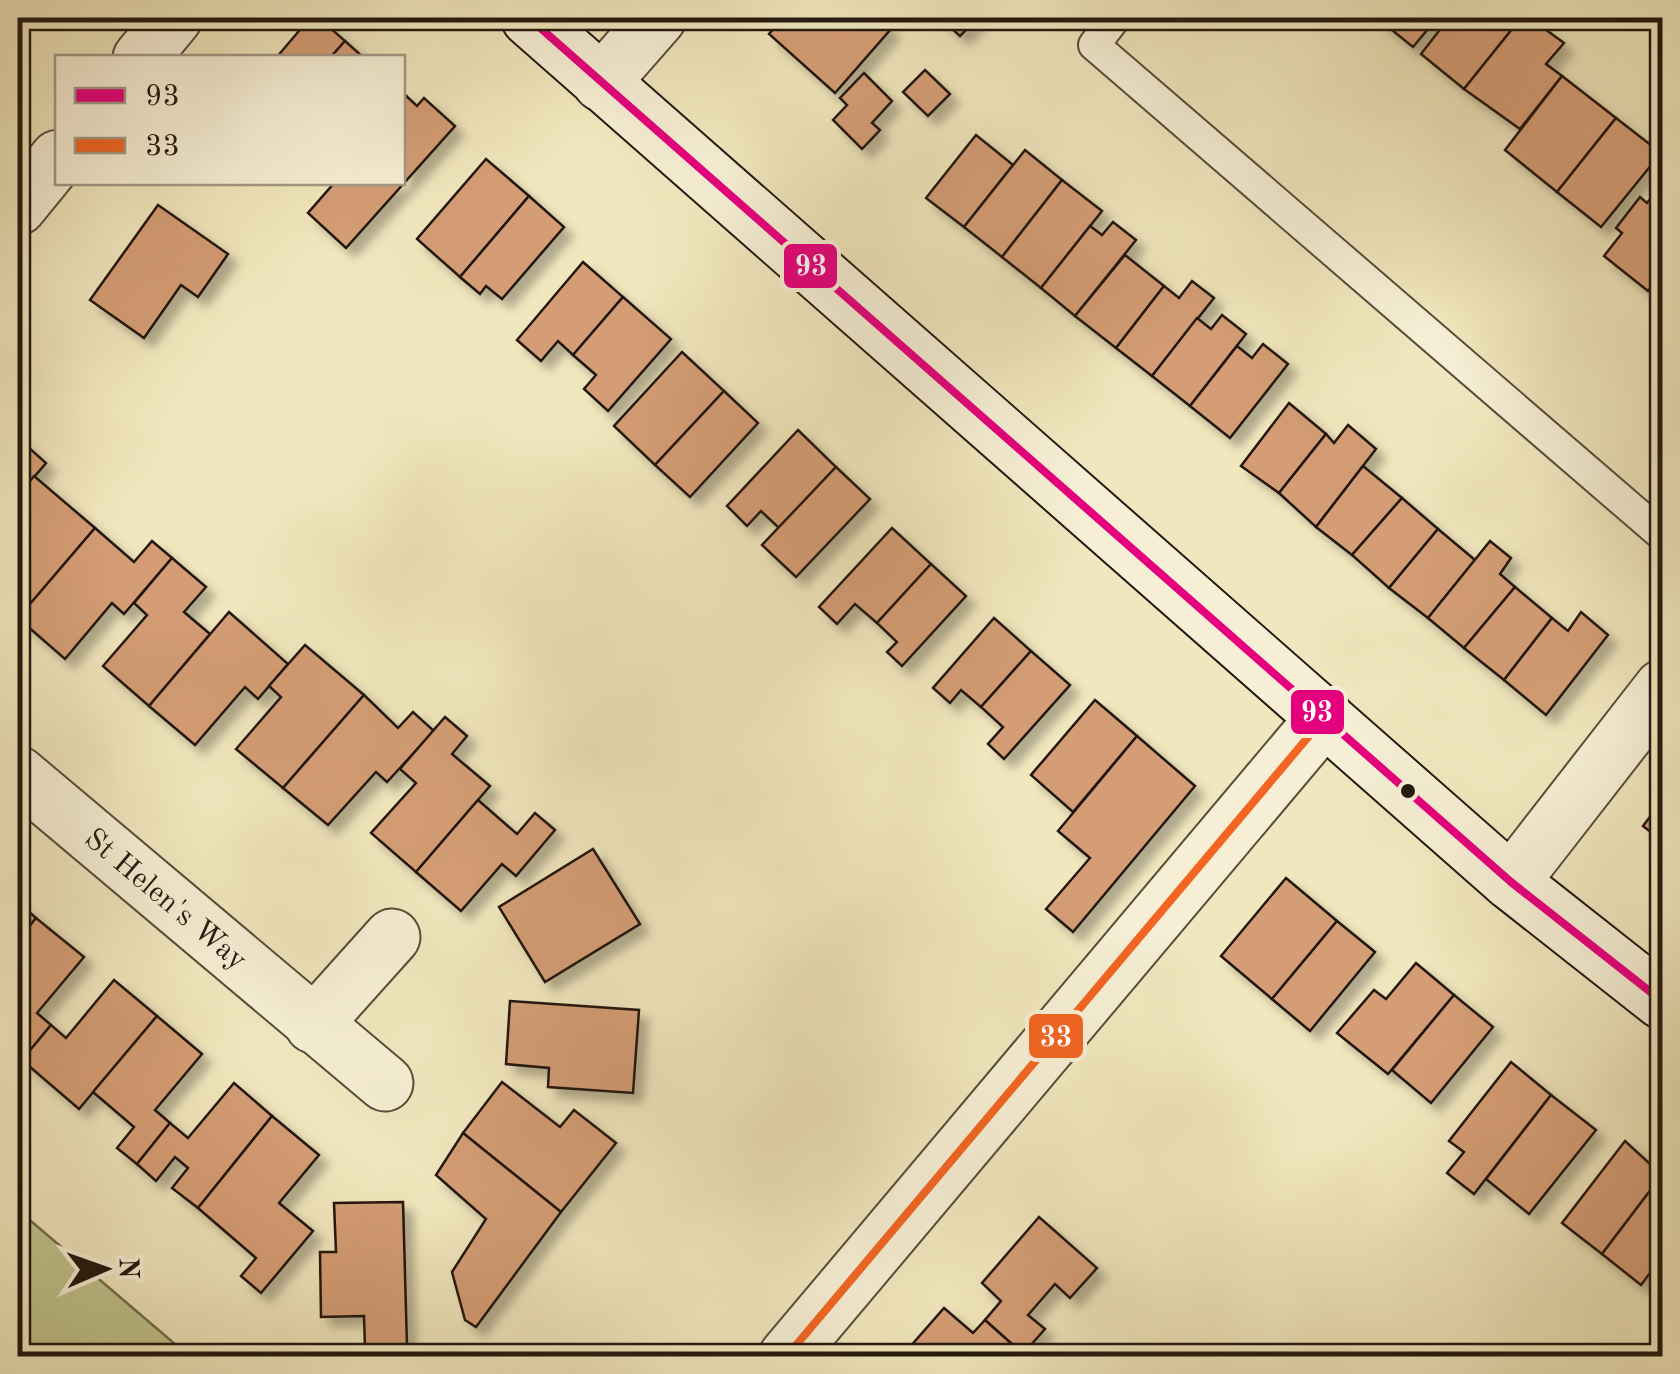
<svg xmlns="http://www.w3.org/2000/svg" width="1680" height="1374" font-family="'Old Standard TT',serif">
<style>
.green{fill:#c0c48d;stroke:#726e4e;stroke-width:2.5}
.building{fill:#d49d74;stroke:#23180f;stroke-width:2.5;filter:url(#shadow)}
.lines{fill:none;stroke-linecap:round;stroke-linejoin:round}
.lane-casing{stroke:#564c3b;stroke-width:34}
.street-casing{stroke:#564c3b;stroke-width:59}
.secondary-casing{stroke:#23180f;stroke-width:59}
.lane{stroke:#f6efd5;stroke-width:30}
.street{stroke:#f6efd5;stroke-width:55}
.secondary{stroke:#f6efd5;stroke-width:55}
.bus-1-casing{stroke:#f6efd5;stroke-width:15}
.bus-2-casing{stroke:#f6efd5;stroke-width:15}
.bus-1{stroke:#e5007d;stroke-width:8}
.bus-2{stroke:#f26522;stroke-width:8}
.bus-dot{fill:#23180f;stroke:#f6efd5;stroke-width:4}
.labels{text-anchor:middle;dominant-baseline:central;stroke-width:8;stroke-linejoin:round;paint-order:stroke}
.street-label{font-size:30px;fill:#23180f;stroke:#f6efd5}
.line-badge{stroke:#f6efd5;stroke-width:4}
.badge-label{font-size:28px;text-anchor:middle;font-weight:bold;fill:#fff}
</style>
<defs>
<filter id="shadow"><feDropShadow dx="9" dy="9" stdDeviation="5" flood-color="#0004"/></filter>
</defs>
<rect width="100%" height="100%" fill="#f1e7be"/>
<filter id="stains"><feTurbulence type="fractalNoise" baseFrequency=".002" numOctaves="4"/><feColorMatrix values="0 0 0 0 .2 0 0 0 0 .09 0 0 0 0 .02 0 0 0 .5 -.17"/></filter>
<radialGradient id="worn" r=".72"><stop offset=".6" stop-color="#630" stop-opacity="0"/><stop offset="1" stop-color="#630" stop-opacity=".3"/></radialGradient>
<polygon class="green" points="18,1210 189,1356 18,1356"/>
<g class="building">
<polygon points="310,18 319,18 345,41 330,58 276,58"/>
<polygon points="783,18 879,18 891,29 835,93 769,34"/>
<polygon points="940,18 978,18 960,36"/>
<polygon points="1377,18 1437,18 1413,47"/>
<polygon points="1449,18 1521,18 1464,89 1421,54"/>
<polygon points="1521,18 1530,18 1564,43 1546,64 1562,76 1520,129 1464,89"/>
<polygon points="345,41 364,58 330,58"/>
<polygon points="925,70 950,94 928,116 903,92"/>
<polygon points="864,73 892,101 872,123 880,130 862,149 833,120 847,105 840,98"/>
<polygon points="1562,76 1616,118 1557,192 1505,150"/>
<polygon points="402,92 417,106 424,98 455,126 346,248 308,213 335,182 402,182"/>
<polygon points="1616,118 1661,153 1601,227 1557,192"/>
<polygon points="976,135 1013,165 964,227 926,198"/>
<polygon points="1025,150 1062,180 1002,257 964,227"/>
<polygon points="486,159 529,196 460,277 417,239"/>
<polygon points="1062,180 1102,211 1041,288 1002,257"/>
<polygon points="1662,184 1662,273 1648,291 1604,256 1622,233 1616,228 1640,197 1647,203"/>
<polygon points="529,196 564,227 502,299 486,286 480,294 460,277"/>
<polygon points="158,205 228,254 198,297 181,285 144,338 90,300"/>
<polygon points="1113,222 1136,240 1075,316 1041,288 1090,226 1102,235"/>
<polygon points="1125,255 1164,286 1116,348 1075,316"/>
<polygon points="583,262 623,297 573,355 558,341 541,361 517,340"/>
<polygon points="1192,281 1214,298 1152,376 1116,348 1164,286 1179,298"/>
<polygon points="623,297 671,339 608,411 584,389 596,375 573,355"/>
<polygon points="1222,315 1246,334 1190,406 1152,376 1197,318 1211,329"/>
<polygon points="1263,344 1288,364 1230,438 1190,406 1237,346 1252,358"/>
<polygon points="682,352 724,391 655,465 614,426"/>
<polygon points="724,391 758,423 690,497 655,465"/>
<polygon points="1289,403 1326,434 1279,493 1241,466"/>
<polygon points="1348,425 1376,449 1316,527 1279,493 1326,434 1334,443"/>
<polygon points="798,430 836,467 779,528 761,511 747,526 727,506"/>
<polygon points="18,438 46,463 18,496"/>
<polygon points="1363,466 1402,498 1352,555 1316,527"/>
<polygon points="836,467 870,499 796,577 762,545"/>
<polygon points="34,476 95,528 18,618 18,496"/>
<polygon points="1402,498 1438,529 1389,588 1352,555"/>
<polygon points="95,528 134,562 152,541 172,558 124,614 112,603 65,659 18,618"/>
<polygon points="892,528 931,564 877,623 855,604 837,624 819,607"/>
<polygon points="1438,529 1475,560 1428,618 1389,588"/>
<polygon points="1490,541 1511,558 1500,574 1515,587 1464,648 1428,618"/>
<polygon points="172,558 206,587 184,612 210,634 149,706 103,666 147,615 134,603"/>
<polygon points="931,564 966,596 902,666 887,652 897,642 877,623"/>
<polygon points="1515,587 1552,618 1504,680 1464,648"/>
<polygon points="229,612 288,664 258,699 245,687 195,745 149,706"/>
<polygon points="1581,612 1608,635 1546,715 1504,680 1552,618 1568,631"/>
<polygon points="994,618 1031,651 981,707 961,690 950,703 933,688"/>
<polygon points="305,645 364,695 283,788 236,749 281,697 269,686"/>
<polygon points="1031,651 1070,685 1004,759 988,744 1003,727 981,707"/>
<polygon points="364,695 398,728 413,712 434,731 387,782 376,772 328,825 283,788"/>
<polygon points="1095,700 1137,736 1073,812 1031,775"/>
<polygon points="445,717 467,736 452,754 490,786 416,872 371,833 416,783 400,769"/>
<polygon points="1137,736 1195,786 1073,932 1046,909 1090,858 1058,831"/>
<polygon points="478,800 517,834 535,813 555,830 516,876 502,864 461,911 416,872"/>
<polygon points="1662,801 1662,841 1643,826"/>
<polygon points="593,849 640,924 545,982 499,907"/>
<polygon points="1286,878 1337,921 1272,999 1221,956"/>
<polygon points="18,902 36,918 18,941"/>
<polygon points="36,918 84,957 37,1013 51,1025 22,1060 18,1056 18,941"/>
<polygon points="1337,921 1375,952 1310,1031 1272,999"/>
<polygon points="1416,963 1454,995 1388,1074 1337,1033 1374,990 1386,999"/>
<polygon points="114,980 157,1016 79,1109 22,1060 51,1025 66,1038"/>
<polygon points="1454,995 1493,1027 1431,1103 1392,1070"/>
<polygon points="510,1001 639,1010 633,1093 548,1087 549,1068 506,1064"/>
<polygon points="157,1016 202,1054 155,1110 170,1123 137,1164 117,1148 134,1127 93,1092"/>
<polygon points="1511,1062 1551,1095 1474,1194 1447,1173 1464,1152 1449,1141"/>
<polygon points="502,1082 560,1127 574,1110 616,1143 561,1212 463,1133"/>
<polygon points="234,1083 272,1116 198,1208 172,1188 188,1168 175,1157 156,1181 137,1164 170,1123 188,1138"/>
<polygon points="1551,1095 1596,1130 1529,1214 1486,1179"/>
<polygon points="272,1116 319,1155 279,1203 313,1231 261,1293 241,1276 256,1258 198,1208"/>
<polygon points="463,1133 561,1212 476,1327 465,1320 452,1272 486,1219 436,1175"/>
<polygon points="1625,1141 1662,1175 1602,1254 1562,1223"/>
<polygon points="1662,1175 1662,1257 1641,1285 1602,1254"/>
<polygon points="403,1202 407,1346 365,1348 364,1316 321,1317 320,1252 336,1252 334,1203"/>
<polygon points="1039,1217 1097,1268 1070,1298 1055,1284 1028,1315 1045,1329 1023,1354 985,1320 1001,1301 982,1283"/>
<polygon points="944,1308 973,1333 985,1320 1023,1354 902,1356"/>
</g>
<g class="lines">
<defs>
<polyline id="lane" points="1115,18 1094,45 1662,535"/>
<g id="street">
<polyline points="141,58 174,18"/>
<polyline points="601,83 658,18"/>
<polyline points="18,207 58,158"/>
<polyline points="18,774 385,1083"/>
<polyline points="1511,882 1662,688"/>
<polyline points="313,1025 392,937"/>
<polyline points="787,1356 1325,717"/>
</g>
<polyline id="secondary" points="529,18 1511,882 1662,1001"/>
</defs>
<use href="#lane" class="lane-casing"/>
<use href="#street" class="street-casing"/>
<use href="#secondary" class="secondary-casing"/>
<use href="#lane" class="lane"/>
<use href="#street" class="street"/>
<use href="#secondary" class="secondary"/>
<defs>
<polyline id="bus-1" points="529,18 1511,882 1662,1001"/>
<polyline id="bus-2" points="787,1356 1325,717"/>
</defs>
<use href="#bus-1" class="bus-1-casing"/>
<use href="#bus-2" class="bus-2-casing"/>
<use href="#bus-1" class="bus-1"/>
<use href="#bus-2" class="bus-2"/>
</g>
<circle class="bus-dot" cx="1408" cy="791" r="9"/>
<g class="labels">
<g class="street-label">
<text transform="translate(165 900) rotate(40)">St Helen's Way</text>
</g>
</g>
<g class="line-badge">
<rect x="782" y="242" width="57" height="48" rx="10" fill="#e5007d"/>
<rect x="1289" y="688" width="57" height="48" rx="10" fill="#e5007d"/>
<rect x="1027" y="1012" width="58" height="48" rx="10" fill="#f26522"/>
</g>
<g class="badge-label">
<text x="811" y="275">93</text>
<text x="1317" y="721">93</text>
<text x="1056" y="1046">33</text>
</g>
<rect width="1680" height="1374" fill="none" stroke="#f1e7be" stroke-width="60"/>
<rect x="20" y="20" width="1640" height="1334" fill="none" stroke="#23180f" stroke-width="5"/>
<rect x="30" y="30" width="1620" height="1314" fill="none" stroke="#23180f" stroke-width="2.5"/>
<rect x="55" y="55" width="350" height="130" fill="#f6efd5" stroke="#a29986" stroke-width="2.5"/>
<rect x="75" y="88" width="50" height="15" fill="#e5007d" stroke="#a29986" stroke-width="2.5"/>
<text x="145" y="105" font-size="30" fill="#23180f">93</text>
<rect x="75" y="138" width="50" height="15" fill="#f26522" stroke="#a29986" stroke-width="2.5"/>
<text x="145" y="155" font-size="30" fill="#23180f">33</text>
<g transform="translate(105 1269) rotate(88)" stroke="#f6efd5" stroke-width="8" paint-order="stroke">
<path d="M0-8L18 38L0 25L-18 38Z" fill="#23180f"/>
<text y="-15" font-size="28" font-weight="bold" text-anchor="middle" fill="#23180f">N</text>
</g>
<rect width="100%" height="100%" filter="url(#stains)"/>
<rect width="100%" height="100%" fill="url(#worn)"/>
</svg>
